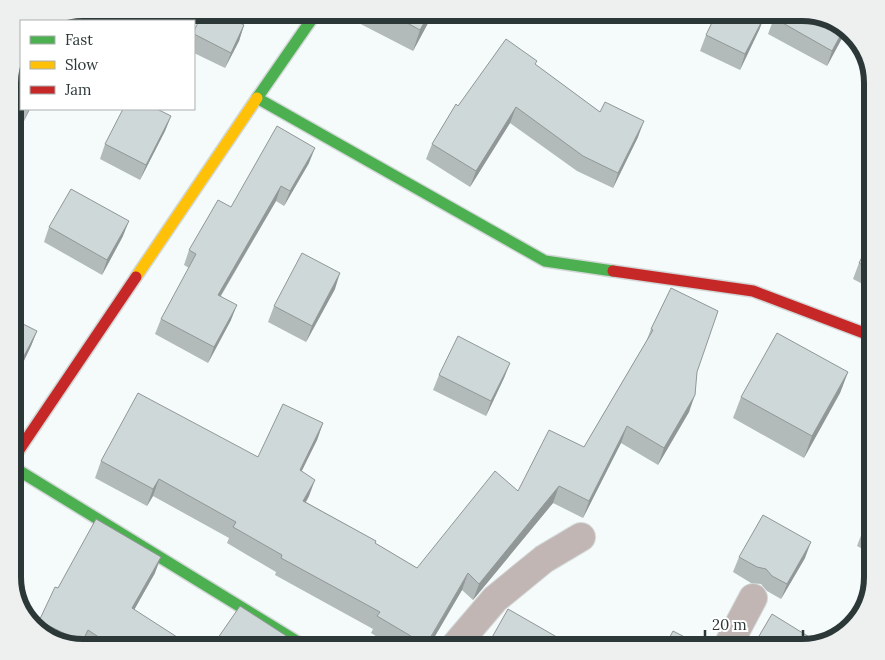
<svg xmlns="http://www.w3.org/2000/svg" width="885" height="660" font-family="Lora,serif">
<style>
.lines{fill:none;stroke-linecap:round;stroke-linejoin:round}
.street-casing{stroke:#d2d7d7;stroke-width:30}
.fast-casing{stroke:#d2d7d7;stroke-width:14}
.slow-casing{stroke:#d2d7d7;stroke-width:14}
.jam-casing{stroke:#d2d7d7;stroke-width:14}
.street{stroke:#c2b6b4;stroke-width:28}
.fast{stroke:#4caf50;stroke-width:11}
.slow{stroke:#ffc107;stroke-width:11}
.jam{stroke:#c62828;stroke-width:11}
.wall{fill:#b2baba}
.shaded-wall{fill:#919797}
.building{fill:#cfd8d8;stroke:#919797}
.rim{fill:none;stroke:#2c3837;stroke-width:6}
</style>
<rect width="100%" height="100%" fill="#f5fbfb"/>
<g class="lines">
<defs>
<g id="street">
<polyline points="454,647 495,599 544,559 581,537"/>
<polyline points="727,647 753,598"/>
</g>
<g id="fast">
<polyline points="316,13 257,98 545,261 613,271"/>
<polyline points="13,467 306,647"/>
</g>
<polyline id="slow" points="136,277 257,98"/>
<g id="jam">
<polyline points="613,271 753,291 872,336"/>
<polyline points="13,459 136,277"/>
</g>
</defs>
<use href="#street" class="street-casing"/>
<use href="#fast" class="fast-casing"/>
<use href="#slow" class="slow-casing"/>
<use href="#jam" class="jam-casing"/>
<use href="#street" class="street"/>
<use href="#fast" class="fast"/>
<use href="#slow" class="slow"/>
<use href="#jam" class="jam"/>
</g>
<g class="wall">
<polygon points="351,12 434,12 413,51 349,18"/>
<polygon points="774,18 845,27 847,29 827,66 768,34"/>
<polygon points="244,25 239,41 225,68 194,53 194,31"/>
<polygon points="760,28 740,70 700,51 706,35"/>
<polygon points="536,65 600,112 638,137 613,188 577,171 510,123 470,187 426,159 432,144 458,106"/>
<polygon points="13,78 21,109 30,109 23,123 19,121 13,134"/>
<polygon points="171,116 165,131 140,180 100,159 105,144"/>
<polygon points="309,163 284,206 276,201 221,296 231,320 208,363 155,334 161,319 189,268 184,265 189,250 231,207"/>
<polygon points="49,227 123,236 102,275 44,242"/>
<polygon points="872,238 872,289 853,279 859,263"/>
<polygon points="671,288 697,372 689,412 658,465 621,443 583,518 553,503 473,600 462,590 428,648 395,648 371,633 373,629 275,575 276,572 227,543 229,538 153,496 147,506 95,478 101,461 258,457 323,423 317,440 301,471 309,496 306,502 376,541 375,543 417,568 518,491 584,447 646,342 651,329"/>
<polygon points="335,289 306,342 268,322 274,306"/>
<polygon points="13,319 37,331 31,346 17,375 13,373"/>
<polygon points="510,363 504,378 486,416 433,390 439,375"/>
<polygon points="848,372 840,393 804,458 733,418 741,397"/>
<polygon points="872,513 872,554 857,546 863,530"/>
<polygon points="739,557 805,558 781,599 767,591 761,584 751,583 733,572"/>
<polygon points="155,573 134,610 194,648 85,648 82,646 81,647 40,633 36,628 39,621 58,588"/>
</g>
<g class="shaded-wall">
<polygon points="430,12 434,12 413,51 420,30"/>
<polygon points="766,13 760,28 740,70 745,54"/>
<polygon points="244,25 239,41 225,68 231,53"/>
<polygon points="845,27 847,29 827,66 832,51"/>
<polygon points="516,107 510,123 470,187 476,171"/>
<polygon points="23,109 24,109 19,121 13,134 13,128"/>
<polygon points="29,109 30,109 23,123"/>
<polygon points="171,116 165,131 140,180 146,165"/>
<polygon points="644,121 638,137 613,188 618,173"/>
<polygon points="315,148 309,163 284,206 290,191"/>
<polygon points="281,186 276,201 212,310 218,295"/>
<polygon points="129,221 123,236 102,275 107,260"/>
<polygon points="340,273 335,289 306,342 312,326"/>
<polygon points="237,305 231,320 208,363 214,347"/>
<polygon points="37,331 31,346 17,375 22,360"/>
<polygon points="510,363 504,378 486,416 491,401"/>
<polygon points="848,372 840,393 804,458 812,436"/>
<polygon points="695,395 689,412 658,465 664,448"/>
<polygon points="323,423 317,440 294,487 300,470"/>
<polygon points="627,426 621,443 583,518 589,501"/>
<polygon points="159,479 153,496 147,506 153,489"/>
<polygon points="315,480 309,496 297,517 303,501"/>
<polygon points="559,486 553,503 473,600 479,584"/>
<polygon points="811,542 805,558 781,599 787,584"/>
<polygon points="161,557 155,573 126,624 132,608"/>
<polygon points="468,573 462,590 428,648 425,648"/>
<polygon points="88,630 81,647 80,647 82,642"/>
<polygon points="288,637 285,648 281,648"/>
</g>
<g class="building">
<polygon points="203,12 218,12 244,25 231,53 194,34 194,31"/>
<polygon points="387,12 430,12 420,30"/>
<polygon points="717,12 766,13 745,54 706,35"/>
<polygon points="777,12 802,12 845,27 832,51 774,18"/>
<polygon points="506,39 537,61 535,64 600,112 605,102 644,121 618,173 583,156 516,107 476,171 432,144 456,104 458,106"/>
<polygon points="21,61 21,109 23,109 13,128 13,78"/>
<polygon points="123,109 157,109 171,116 146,165 105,144"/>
<polygon points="277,126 315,148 290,191 281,186 218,295 237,305 214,347 161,319 196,254 189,250 218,200 231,207"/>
<polygon points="71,189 129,221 107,260 49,227"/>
<polygon points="872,238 872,270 859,263"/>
<polygon points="302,253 340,273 312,326 274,306"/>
<polygon points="671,288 718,311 697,372 695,395 664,448 627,426 589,501 559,486 479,584 468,573 426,645 377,616 380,612 281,558 282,555 233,527 236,522 159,479 153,489 101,461 138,393 258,457 283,404 323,423 300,470 315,480 303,501 376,541 375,543 417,568 495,471 518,491 549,430 584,447 653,330 651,329"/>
<polygon points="13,319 37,331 22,360 13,355"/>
<polygon points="777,333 848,372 812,436 741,397"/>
<polygon points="458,336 510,363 491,401 439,375"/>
<polygon points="872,513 872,536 863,530"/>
<polygon points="763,515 811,542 787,584 772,576 766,569 757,567 739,557"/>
<polygon points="96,519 161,557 132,608 194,648 115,648 88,630 82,642 39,621 55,587 58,588"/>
<polygon points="240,606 288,637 281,648 211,648"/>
<polygon points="508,609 576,648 486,648"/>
<polygon points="772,614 819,643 802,648 752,648"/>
<polygon points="847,621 853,624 842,633"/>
<polygon points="673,631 706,648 664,648"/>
</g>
<path d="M0 0H885V660H0ZM83 21H802A62 62 0 0 1 864 83V577A62 62 0 0 1 802 639H83A62 62 0 0 1 21 577V83A62 62 0 0 1 83 21Z" fill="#eeefef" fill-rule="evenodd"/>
<path class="rim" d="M83 21H802A62 62 0 0 1 864 83V577A62 62 0 0 1 802 639H83A62 62 0 0 1 21 577V83A62 62 0 0 1 83 21Z"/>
<rect x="20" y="20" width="175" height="90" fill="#ffffff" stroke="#abafaf"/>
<rect x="30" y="36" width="25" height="8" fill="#4caf50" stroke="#abafaf"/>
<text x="65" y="45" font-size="15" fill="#2c3837">Fast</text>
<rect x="30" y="61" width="25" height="8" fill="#ffc107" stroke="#abafaf"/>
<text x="65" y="70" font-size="15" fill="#2c3837">Slow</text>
<rect x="30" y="86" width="25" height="8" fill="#c62828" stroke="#abafaf"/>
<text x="65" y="95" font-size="15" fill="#2c3837">Jam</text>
<path d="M705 630v8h98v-8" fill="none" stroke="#2c3837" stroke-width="2.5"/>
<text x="712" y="630" font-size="15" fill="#2c3837" stroke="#ffffff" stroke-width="4" paint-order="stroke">20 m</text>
</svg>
